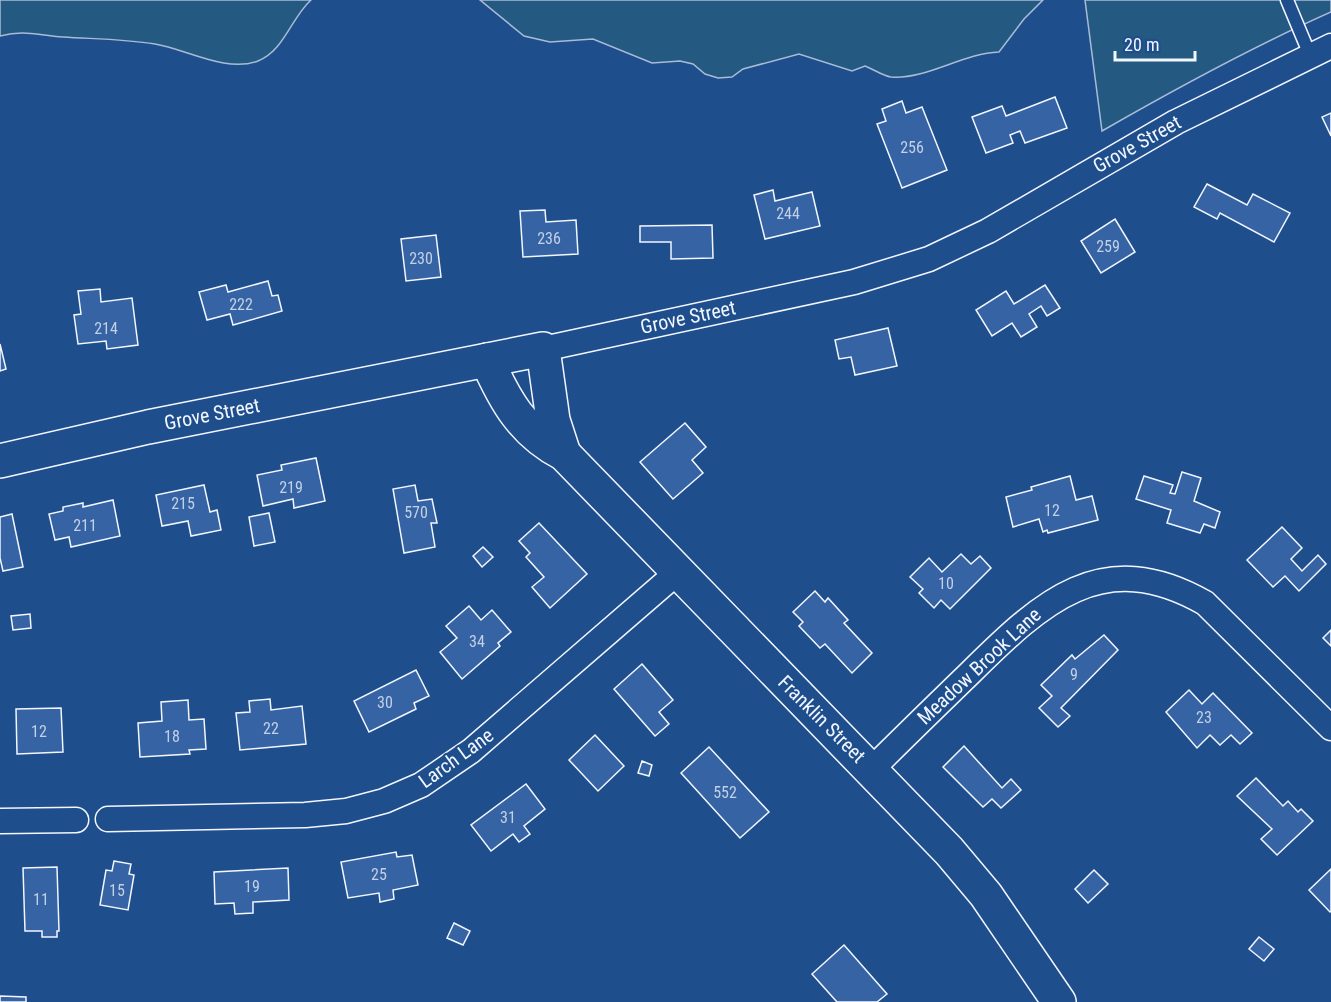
<svg xmlns="http://www.w3.org/2000/svg" width="1331" height="1002" font-family="'Roboto Condensed',sans-serif">
<style>
.green{fill:#245a82;stroke:#a8bbd7;stroke-width:1.5}
.building{fill:#3563a3;stroke:#f2f6ff;stroke-width:1.5}
.lines{fill:none;stroke-linecap:round;stroke-linejoin:round}
.service-casing{stroke:#f2f6ff;stroke-width:15}
.minor-casing{stroke:#f2f6ff;stroke-width:27}
.secondary-casing{stroke:#f2f6ff;stroke-width:36}
.service{stroke:#1f4e8c;stroke-width:12}
.minor{stroke:#1f4e8c;stroke-width:24}
.secondary{stroke:#1f4e8c;stroke-width:33}
.labels{text-anchor:middle;dominant-baseline:central;stroke-width:4.5;stroke-linejoin:round;paint-order:stroke}
.number-label{font-size:16px;fill:#c3d1e8}
.street-label{font-size:20px;fill:#f2f6ff;stroke:#1f4e8c}
</style>
<rect width="100%" height="100%" fill="#1f4e8c"/>
<g class="green">
<path d="M0,0H311C291,18 284,51 258,61C226,73 186,49 155,44C124,39 94,39 63,37C39,36 26,29 0,36Z"/>
<path d="M480,0H1043L1024,19L999,52C963,53 926,80 891,77C883,76 873,69 865,66L852,71L799,54L743,69L732,77L718,78L705,74L693,64L680,61L652,63L593,39L550,42L524,36Z"/>
<path d="M1085,0H1331V12C1252,47 1177,88 1102,131Z"/>
</g>
<g class="building">
<polygon points="1055,97 1067,128 1025,143 1020,131 1010,135 1013,143 986,153 972,117 1002,106 1006,116"/>
<polygon points="902,101 906,113 922,107 947,170 902,188 877,124 886,121 882,109"/>
<polygon points="1331,113 1331,136 1322,117"/>
<polygon points="1207,184 1247,205 1253,194 1290,213 1274,242 1220,213 1217,219 1194,207"/>
<polygon points="773,190 775,201 812,192 820,226 765,239 754,195"/>
<polygon points="545,210 546,222 576,220 578,254 523,257 520,211"/>
<polygon points="1115,219 1135,252 1101,273 1081,241"/>
<polygon points="712,225 713,258 671,259 671,242 640,242 640,226"/>
<polygon points="436,235 441,277 406,281 401,239"/>
<polygon points="268,281 272,296 278,295 282,311 233,325 230,314 207,320 199,292 226,285 228,292"/>
<polygon points="1045,285 1060,308 1047,316 1041,306 1029,314 1037,327 1021,337 1012,323 992,336 976,310 1006,291 1014,304"/>
<polygon points="100,289 101,302 132,298 138,345 107,349 106,341 78,344 74,315 81,314 78,291"/>
<polygon points="888,328 897,366 855,375 851,357 839,359 835,340"/>
<polygon points="0,344 6,369 0,371"/>
<polygon points="685,423 706,447 692,460 703,473 673,499 640,462"/>
<polygon points="316,458 325,501 294,508 293,499 263,506 257,475 282,470 281,465"/>
<polygon points="1182,472 1201,478 1194,501 1220,512 1215,528 1204,524 1200,533 1167,523 1171,510 1136,499 1144,476 1173,485 1170,493 1175,494"/>
<polygon points="1070,476 1076,500 1092,496 1098,520 1048,533 1047,530 1043,532 1039,519 1013,527 1006,497 1032,490 1031,487"/>
<polygon points="204,485 210,512 217,510 221,530 191,536 188,521 162,526 156,495"/>
<polygon points="415,485 418,501 432,499 437,523 431,523 435,547 404,553 393,489"/>
<polygon points="113,500 120,536 71,547 69,537 55,540 49,514 63,511 63,507 83,503 83,507"/>
<polygon points="269,513 275,542 254,546 249,517"/>
<polygon points="12,514 23,567 3,571 0,558 0,517"/>
<polygon points="539,523 587,574 550,608 532,587 544,577 526,557 530,553 519,541"/>
<polygon points="1282,527 1302,548 1291,559 1302,571 1318,555 1326,564 1299,591 1285,576 1273,587 1247,560"/>
<polygon points="483,547 493,557 482,567 473,556"/>
<polygon points="961,554 971,564 980,556 991,568 950,609 941,600 934,608 919,593 923,589 910,577 929,558 942,572"/>
<polygon points="815,591 825,602 828,598 848,620 844,623 872,653 852,673 825,644 820,648 799,626 803,622 793,612"/>
<polygon points="469,606 481,620 492,610 511,632 498,643 500,646 462,679 440,652 457,638 446,626"/>
<polygon points="30,614 31,628 13,630 11,616"/>
<polygon points="1331,630 1331,646 1323,638"/>
<polygon points="1104,635 1118,650 1061,708 1070,716 1058,727 1039,708 1052,696 1041,685 1072,655 1075,659"/>
<polygon points="642,664 673,700 659,712 669,724 655,736 614,689"/>
<polygon points="416,670 429,696 414,703 416,709 369,732 354,701"/>
<polygon points="1189,690 1202,704 1213,693 1252,733 1240,744 1231,735 1220,745 1210,735 1197,748 1166,712"/>
<polygon points="270,699 271,710 302,706 306,744 240,750 236,713 250,712 249,701"/>
<polygon points="188,700 189,720 204,719 206,749 189,750 190,754 140,757 138,723 162,721 161,702"/>
<polygon points="61,708 63,752 17,754 16,709"/>
<polygon points="595,735 624,766 598,791 569,760"/>
<polygon points="964,746 1002,788 1011,779 1021,790 1001,808 992,799 983,807 943,767"/>
<polygon points="709,747 769,812 740,838 681,773"/>
<polygon points="642,761 652,765 649,776 638,773"/>
<polygon points="1256,778 1283,806 1288,801 1298,812 1301,809 1313,821 1277,855 1261,839 1272,829 1237,796"/>
<polygon points="526,784 545,809 524,826 530,834 519,842 513,834 491,851 471,825"/>
<polygon points="396,852 397,857 412,855 418,885 393,890 394,899 380,902 379,893 348,898 341,862"/>
<polygon points="114,861 131,864 129,874 134,875 128,910 100,905 106,870 112,871"/>
<polygon points="57,867 59,931 57,931 57,937 42,937 42,931 25,931 23,868"/>
<polygon points="288,868 289,900 253,902 253,913 235,914 234,903 215,904 214,872"/>
<polygon points="1331,869 1331,911 1330,912 1309,890"/>
<polygon points="1094,870 1108,884 1088,903 1075,889"/>
<polygon points="454,923 470,931 463,945 447,938"/>
<polygon points="1259,937 1274,949 1264,961 1249,949"/>
<polygon points="844,945 887,994 877,1002 837,1002 812,974"/>
<polygon points="0,996 26,997 26,1002 0,1002"/>
</g>
<g class="lines">
<defs>
<polyline id="service" points="1287,0 1310,55"/>
<g id="minor">
<polyline points="543,349 854,282 929,259 988,231 1176,122 1331,46"/>
<path d="M872,769C904,737 937,705 970,673C1041,603 1102,544 1205,603L1331,728"/>
<polyline points="108,819 305,815 346,811 384,801 421,785 471,751 679,571"/>
<polyline points="0,821 76,820"/>
</g>
<g id="secondary">
<path d="M487,360C505,401 523,433 564,454L949,851L986,895L1059,1002"/>
<polyline points="0,461 148,427 543,349 553,420 564,454"/>
</g>
</defs>
<use href="#service" class="service-casing"/>
<use href="#minor" class="minor-casing"/>
<use href="#secondary" class="secondary-casing"/>
<use href="#service" class="service"/>
<use href="#minor" class="minor"/>
<use href="#secondary" class="secondary"/>
</g>
<g class="labels">
<g class="number-label">
<text x="912" y="147">256</text>
<text x="788" y="213">244</text>
<text x="549" y="238">236</text>
<text x="1108" y="246">259</text>
<text x="421" y="258">230</text>
<text x="241" y="304">222</text>
<text x="106" y="328">214</text>
<text x="291" y="487">219</text>
<text x="183" y="503">215</text>
<text x="1052" y="510">12</text>
<text x="416" y="512">570</text>
<text x="85" y="525">211</text>
<text x="946" y="583">10</text>
<text x="477" y="641">34</text>
<text x="1074" y="674">9</text>
<text x="385" y="702">30</text>
<text x="1204" y="717">23</text>
<text x="271" y="728">22</text>
<text x="39" y="731">12</text>
<text x="172" y="736">18</text>
<text x="725" y="792">552</text>
<text x="508" y="817">31</text>
<text x="379" y="874">25</text>
<text x="252" y="886">19</text>
<text x="117" y="890">15</text>
<text x="41" y="899">11</text>
</g>
<g class="street-label">
<text transform="translate(1137 144) rotate(-29)">Grove Street</text>
<text transform="translate(688 317) rotate(-12)">Grove Street</text>
<text transform="translate(212 414) rotate(-11)">Grove Street</text>
<text transform="translate(979 666) rotate(-43)">Meadow Brook Lane</text>
<text transform="translate(822 719) rotate(45)">Franklin Street</text>
<text transform="translate(456 758) rotate(-36)">Larch Lane</text>
</g>
</g>
<path d="M1115 51v9h80v-9" fill="none" stroke="#f2f6ff" stroke-width="3"/>
<text x="1124" y="51" font-size="18" fill="#f2f6ff" stroke="#1f4e8c" stroke-width="4.5" paint-order="stroke">20 m</text>
</svg>
